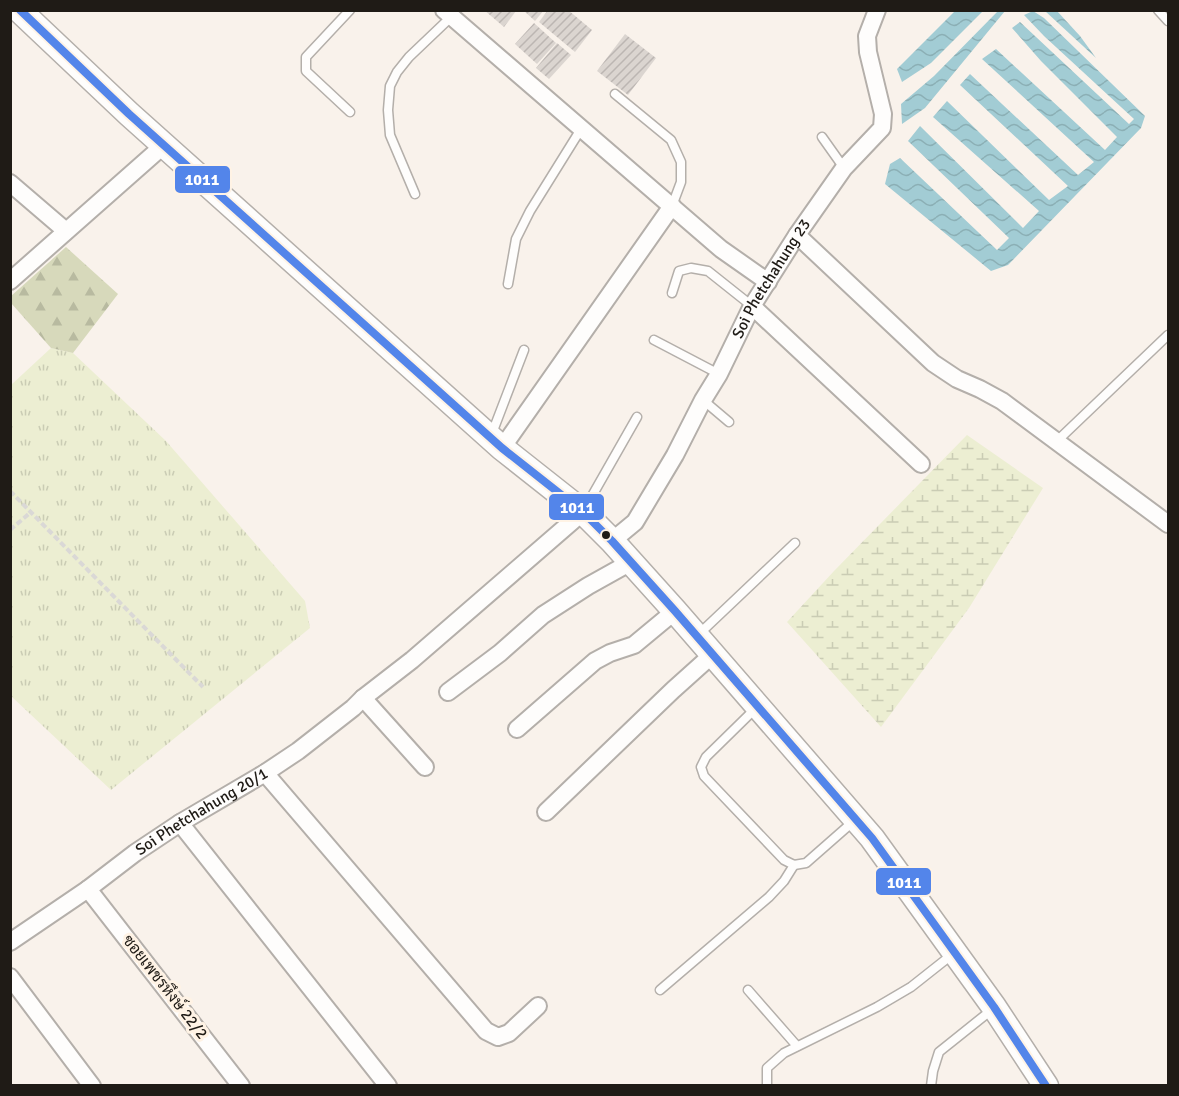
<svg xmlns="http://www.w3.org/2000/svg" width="1179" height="1096" font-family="Signika,Sarabun,sans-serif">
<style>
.grass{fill:url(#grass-tufts)}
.forest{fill:url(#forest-firs)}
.wetland{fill:url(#wetland-marsh)}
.water{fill:url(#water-waves)}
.building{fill:url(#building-hatch)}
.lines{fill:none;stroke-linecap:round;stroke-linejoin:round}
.service-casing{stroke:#b4afaa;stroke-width:11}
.minor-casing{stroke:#b4afaa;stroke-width:20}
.secondary-casing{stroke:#b4afaa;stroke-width:27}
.path{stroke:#dad8d6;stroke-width:4;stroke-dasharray:6 3;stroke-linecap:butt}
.service{stroke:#fefdfc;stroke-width:8}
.minor{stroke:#fefdfc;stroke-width:16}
.secondary{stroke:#fefdfc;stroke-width:24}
.bus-1-casing{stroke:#fff3e5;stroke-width:12}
.bus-1{stroke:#5385ea;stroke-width:8}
.bus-dot{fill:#1f1b16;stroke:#fff3e5;stroke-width:2}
.labels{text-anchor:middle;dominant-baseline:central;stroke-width:6;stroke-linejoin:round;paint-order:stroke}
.street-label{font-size:16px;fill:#1f1b16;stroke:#fff3e5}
.line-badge{stroke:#fff3e5;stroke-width:2}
.badge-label{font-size:16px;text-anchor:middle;font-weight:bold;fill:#fff}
</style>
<defs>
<pattern id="grass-tufts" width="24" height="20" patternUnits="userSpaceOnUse" patternTransform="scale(1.5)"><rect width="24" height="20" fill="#eceed2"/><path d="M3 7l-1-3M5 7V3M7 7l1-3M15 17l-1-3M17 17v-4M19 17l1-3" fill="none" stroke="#caccb4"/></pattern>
<pattern id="forest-firs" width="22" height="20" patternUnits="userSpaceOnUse" patternTransform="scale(1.5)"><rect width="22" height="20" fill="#d7d9bb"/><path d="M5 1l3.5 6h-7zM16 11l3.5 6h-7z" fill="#b8baa0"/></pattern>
<pattern id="wetland-marsh" width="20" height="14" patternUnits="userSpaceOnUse" patternTransform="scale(1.5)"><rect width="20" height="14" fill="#eceed2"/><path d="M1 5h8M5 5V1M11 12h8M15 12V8" fill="none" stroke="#caccb4"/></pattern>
<pattern id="water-waves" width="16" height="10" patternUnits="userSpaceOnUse" patternTransform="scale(1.5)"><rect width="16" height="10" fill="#a2ccd4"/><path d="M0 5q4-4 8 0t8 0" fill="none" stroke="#8bafb5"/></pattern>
<pattern id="building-hatch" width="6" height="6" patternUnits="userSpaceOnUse" patternTransform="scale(1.5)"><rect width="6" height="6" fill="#dbd5d0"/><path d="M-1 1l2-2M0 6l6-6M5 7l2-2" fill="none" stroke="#bcb6b2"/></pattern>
</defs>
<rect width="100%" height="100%" fill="#f9f2eb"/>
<polygon class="grass" points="51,348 73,353 166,441 305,601 310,628 111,790 11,696 11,385"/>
<polygon class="forest" points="66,247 118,294 73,353 51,348 11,303 11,296"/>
<polygon class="wetland" points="967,435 1043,488 969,608 881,727 787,622 834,571"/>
<g class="water">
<polygon points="955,11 983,11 931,63 902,82 897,69"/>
<polygon points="998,11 1005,11 925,108 902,124 901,104 934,76"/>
<polygon points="1033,11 1044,18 1145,116 1141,128 1008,265 991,271 885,184 890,164 900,158 997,250 1009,238 908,141 920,126 1023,228 1039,211 933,117 947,101 1049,200 1068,186 960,85 970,74 1078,175 1094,162 982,59 996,49 1105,150 1117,137 1041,61 1012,28 1020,22 1129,124 1134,119 1044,36 1024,15"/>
<polygon points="1045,11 1057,11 1080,36 1096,58"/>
</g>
<g class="building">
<polygon points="484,10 515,10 516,11 504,27"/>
<polygon points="523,10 544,10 535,21"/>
<polygon points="548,10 568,10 592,30 575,52 539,22"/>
<polygon points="534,23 556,43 537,64 515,44"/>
<polygon points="625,34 656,58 628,95 597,71"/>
<polygon points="557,43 571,55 549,79 536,68"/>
</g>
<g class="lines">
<defs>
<g id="service">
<polyline points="350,10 306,57 306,71 350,112"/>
<polyline points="1158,10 1168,21"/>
<polyline points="615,94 671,140 681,162 681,182 672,206"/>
<polyline points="822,137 844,168"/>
<polyline points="415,194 390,135 388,110 390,86 397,72 409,57 451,17"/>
<polyline points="508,284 516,239 530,211 581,129"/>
<polyline points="672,293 679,271 691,268 708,271 752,306"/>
<polyline points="654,340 719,374"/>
<polyline points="703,400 729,422"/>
<polyline points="491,436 524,350"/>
<polyline points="1057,441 1168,335"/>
<polyline points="584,510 637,417"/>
<polyline points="699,634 795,543"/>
<polyline points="757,707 706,757 701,767 704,776 784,860 794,865 806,863 855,820"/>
<polyline points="660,990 769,897 784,881 794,865"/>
<polyline points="748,990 797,1046"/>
<polyline points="767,1086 767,1068 784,1053 877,1007 911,987 954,953"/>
<polyline points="931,1086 933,1071 939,1052 994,1008"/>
</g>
<g id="minor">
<polyline points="444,10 721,249 768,282"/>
<polyline points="10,183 66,231"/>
<polyline points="797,235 933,363 957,379 980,389 1002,401 1168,524"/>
<polyline points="10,281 164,145"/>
<polyline points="752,306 921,464"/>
<polyline points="502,448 672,206"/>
<path id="s1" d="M612,541L635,522L675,455L703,400L719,374L752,306L797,235L844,168L882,128L883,114L868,52L867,36L877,10"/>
<polyline points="448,692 500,653 543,615 588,586 631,562"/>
<polyline points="363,698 425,767"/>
<polyline points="517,729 595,661 610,653 634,645 675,611"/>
<polyline points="265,773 486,1031 498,1037 509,1033 538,1006"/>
<polyline points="546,812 673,690 712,655"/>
<polyline points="180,823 388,1086"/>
<polyline points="88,889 241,1086"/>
<path id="s2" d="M10,942L88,889L135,853L180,823L265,773L298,751L353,708L363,698L412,660L583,512"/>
<polyline points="10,977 92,1086"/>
</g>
<polyline id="secondary" points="19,10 129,114 502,448 583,512 612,541 675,611 872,838 994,1007 1046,1086"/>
</defs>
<use href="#service" class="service-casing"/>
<use href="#minor" class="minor-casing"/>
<use href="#secondary" class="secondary-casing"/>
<g class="path">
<polyline points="10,491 203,687"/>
<polyline points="10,530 31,512"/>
</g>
<use href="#service" class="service"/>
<use href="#minor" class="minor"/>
<use href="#secondary" class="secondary"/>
<defs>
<polyline id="bus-1" points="20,10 129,114 502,448 583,512 612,541 675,611 872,838 994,1007 1046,1086"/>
</defs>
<use href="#bus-1" class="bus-1-casing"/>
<use href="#bus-1" class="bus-1"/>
</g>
<circle class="bus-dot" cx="606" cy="535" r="5"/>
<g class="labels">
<g class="street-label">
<text stroke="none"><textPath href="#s1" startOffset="309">Soi Phetchahung 23</textPath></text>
<text stroke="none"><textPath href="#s2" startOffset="232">Soi Phetchahung 20/1</textPath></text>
<text transform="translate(165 987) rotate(52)">ซอยเพชรหึงษ์ 22/2</text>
</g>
</g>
<g class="line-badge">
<rect x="174" y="165" width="57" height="29" rx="6" fill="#5385ea"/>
<rect x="548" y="493" width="57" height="28" rx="6" fill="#5385ea"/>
<rect x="875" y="867" width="57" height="29" rx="6" fill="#5385ea"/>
</g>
<g class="badge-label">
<text x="202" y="185">1011</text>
<text x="577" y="513">1011</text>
<text x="904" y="888">1011</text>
</g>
<rect width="1179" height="1096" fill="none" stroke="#1f1b16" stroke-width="24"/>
</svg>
